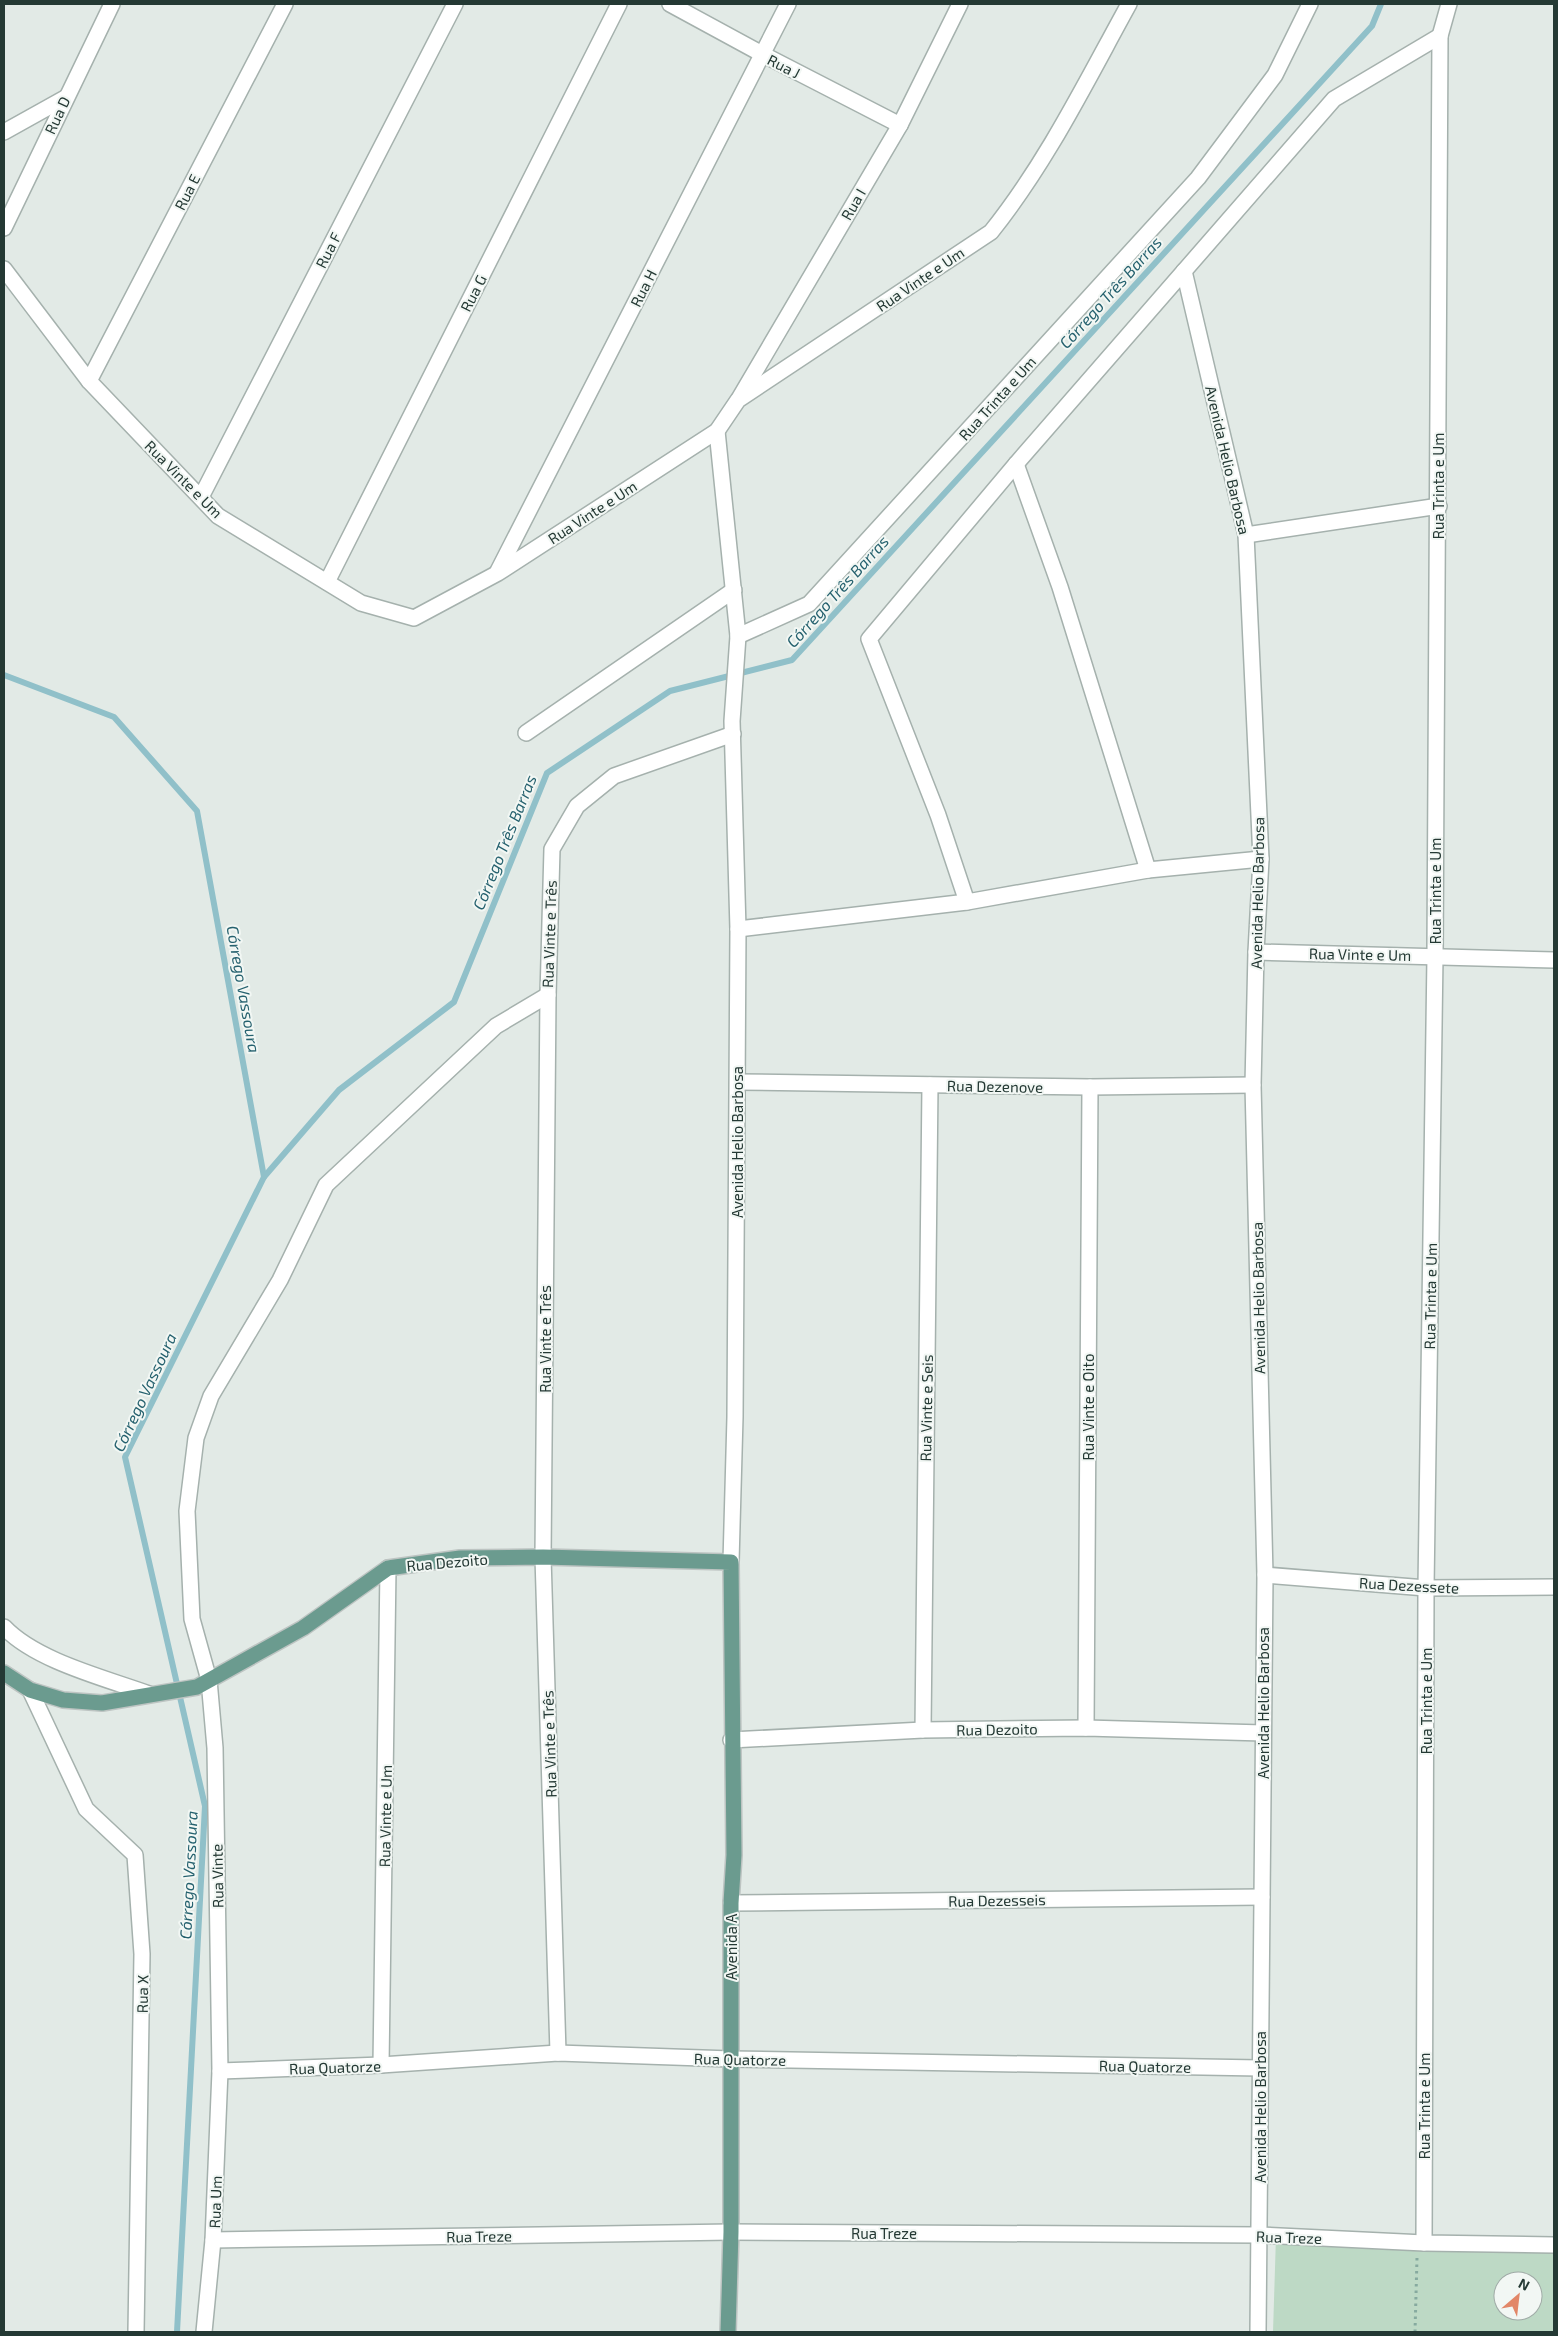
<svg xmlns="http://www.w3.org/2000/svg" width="1558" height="2336" font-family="'Exo 2',sans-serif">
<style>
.green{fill:#bdd9c5;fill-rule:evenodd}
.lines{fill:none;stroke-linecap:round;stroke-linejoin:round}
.stream{stroke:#90c0c9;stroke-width:6}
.minor-casing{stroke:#a5b1ad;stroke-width:18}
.major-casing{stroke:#bdc4c2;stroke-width:18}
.path{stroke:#86aa9f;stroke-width:3;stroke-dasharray:2.5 4;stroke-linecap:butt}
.minor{stroke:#fff;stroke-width:15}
.major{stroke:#6b9b8f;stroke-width:15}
.labels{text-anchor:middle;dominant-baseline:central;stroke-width:4;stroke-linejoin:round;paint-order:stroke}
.street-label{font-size:15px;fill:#243934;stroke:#f2f7f4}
.water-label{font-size:16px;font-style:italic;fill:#25616e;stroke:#f2f7f4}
</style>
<rect width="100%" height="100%" fill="#e2eae6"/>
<path class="green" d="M1276,2236L1554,2246V2332H1273ZM1503,2281H1533V2311H1503Z"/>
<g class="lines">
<g class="stream">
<polyline points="4,675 114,717 197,811 264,1177"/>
<polyline points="177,2332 205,1806 125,1457 264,1177 339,1090 454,1002 547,773 670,691 792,660 1372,26 1381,4"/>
</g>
<defs>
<g id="minor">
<polyline points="670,4 762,54 900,125"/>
<polyline points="4,132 65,98"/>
<polyline points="4,228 112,4"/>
<path d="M4,269L89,381L218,516L361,603L414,618L498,573L717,431L738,400L991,232C1047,162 1086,82 1129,4"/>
<polyline points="1184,271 1246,535 1261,859 1256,952 1253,1085 1265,1575 1258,2332"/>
<polyline points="89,381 285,4"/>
<polyline points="740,397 900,125 960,4"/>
<polyline points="717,431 738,636 732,721 738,929 735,1417 731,1562"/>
<polyline points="1016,464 1060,587 1148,870"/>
<polyline points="201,497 455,4"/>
<polyline points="1246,535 1439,506"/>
<polyline points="498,571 788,4"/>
<polyline points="327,582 619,4"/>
<polyline points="738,636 809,604 1198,178 1275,75 1310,4"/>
<polyline points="526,733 734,590"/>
<polyline points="967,902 938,815 869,639 1016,464 1334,99 1440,36"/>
<polyline points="738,929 967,902 1148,870 1261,859"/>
<polyline points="1256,952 1554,960"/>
<polyline points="738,1082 1090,1087 1253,1085"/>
<polyline points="1265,1575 1426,1588 1554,1587"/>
<path d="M4,1627C36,1661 105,1678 149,1694"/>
<polyline points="30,1690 86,1809 135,1855 142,1954 136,2332"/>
<polyline points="1086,1728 1090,1087"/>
<polyline points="923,1730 930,1085"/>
<polyline points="731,1740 923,1730 1086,1728 1263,1733"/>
<polyline points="731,1903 1262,1897"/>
<polyline points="558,2053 543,1557 548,995 552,849 577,806 614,776 733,734"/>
<polyline points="381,2065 388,1568"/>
<polyline points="220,2071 381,2065 558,2053 731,2059 1260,2068"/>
<polyline points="213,2240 731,2232 1259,2235 1424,2243 1554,2245"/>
<polyline points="1424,2243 1426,1588 1435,956 1440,36 1449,4"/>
<polyline points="204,2332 213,2240 220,2071 215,1748 209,1680 192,1619 187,1511 196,1438 211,1396 280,1280 326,1185 496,1026 548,995"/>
</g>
<polyline id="major" points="4,1673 30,1690 63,1700 102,1703 197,1687 303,1628 388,1568 460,1558 543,1557 731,1562 734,1855 731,1903 731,2232 728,2332"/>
</defs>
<use href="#minor" class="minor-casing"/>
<use href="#major" class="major-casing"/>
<polyline class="path" points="1415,2332 1417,2258"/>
<use href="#minor" class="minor"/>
<use href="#major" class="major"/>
</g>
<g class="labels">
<g class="street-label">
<text transform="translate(784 66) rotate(27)">Rua J</text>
<text transform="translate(57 115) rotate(-65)">Rua D</text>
<text transform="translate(187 192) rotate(-63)">Rua E</text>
<text transform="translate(853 204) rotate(-60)">Rua I</text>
<text transform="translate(328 250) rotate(-63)">Rua F</text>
<text transform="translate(920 279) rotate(-34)">Rua Vinte e Um</text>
<text transform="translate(643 288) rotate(-63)">Rua H</text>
<text transform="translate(473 293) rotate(-63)">Rua G</text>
<text transform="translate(997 398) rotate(-48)">Rua Trinta e Um</text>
<text transform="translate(1228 460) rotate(77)">Avenida Helio Barbosa</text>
<text transform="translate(184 479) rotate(45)">Rua Vinte e Um</text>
<text transform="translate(1438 486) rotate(-90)">Rua Trinta e Um</text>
<text transform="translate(592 512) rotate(-33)">Rua Vinte e Um</text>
<text transform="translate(1435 891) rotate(-90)">Rua Trinta e Um</text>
<text transform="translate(1257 893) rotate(-89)">Avenida Helio Barbosa</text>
<text transform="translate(549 934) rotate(-88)">Rua Vinte e Três</text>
<text transform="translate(1360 954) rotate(1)">Rua Vinte e Um</text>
<text transform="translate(995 1086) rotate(1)">Rua Dezenove</text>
<text transform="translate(737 1142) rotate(-90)">Avenida Helio Barbosa</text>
<text transform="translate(1430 1296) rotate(-89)">Rua Trinta e Um</text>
<text transform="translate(1258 1298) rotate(-91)">Avenida Helio Barbosa</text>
<text transform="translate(545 1339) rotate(-90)">Rua Vinte e Três</text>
<text transform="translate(1088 1407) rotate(-90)">Rua Vinte e Oito</text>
<text transform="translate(926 1408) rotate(-89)">Rua Vinte e Seis</text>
<text transform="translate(447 1562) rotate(-5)">Rua Dezoito</text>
<text transform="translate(1409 1585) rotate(3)">Rua Dezessete</text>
<text transform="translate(1426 1701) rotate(-90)">Rua Trinta e Um</text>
<text transform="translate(1263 1703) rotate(-90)">Avenida Helio Barbosa</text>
<text transform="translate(997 1729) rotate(-1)">Rua Dezoito</text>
<text transform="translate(549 1744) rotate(-92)">Rua Vinte e Três</text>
<text transform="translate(385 1816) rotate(-89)">Rua Vinte e Um</text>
<text transform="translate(217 1876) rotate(-91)">Rua Vinte</text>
<text transform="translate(997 1900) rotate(-1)">Rua Dezesseis</text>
<text transform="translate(731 1947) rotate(-90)">Avenida A</text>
<text transform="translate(142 1994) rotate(-89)">Rua X</text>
<text transform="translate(740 2059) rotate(1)">Rua Quatorze</text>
<text transform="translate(1145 2066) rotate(1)">Rua Quatorze</text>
<text transform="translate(335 2067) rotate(-2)">Rua Quatorze</text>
<text transform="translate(1424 2106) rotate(-90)">Rua Trinta e Um</text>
<text transform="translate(1260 2107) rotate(-90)">Avenida Helio Barbosa</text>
<text transform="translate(215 2202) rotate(-88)">Rua Um</text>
<text x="884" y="2233">Rua Treze</text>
<text transform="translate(479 2236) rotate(-1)">Rua Treze</text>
<text transform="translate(1289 2237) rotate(2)">Rua Treze</text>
</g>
<g class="water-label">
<text transform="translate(1110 292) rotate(-48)">Córrego Três Barras</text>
<text transform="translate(837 591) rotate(-48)">Córrego Três Barras</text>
<text transform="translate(504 842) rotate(-68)">Córrego Três Barras</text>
<text transform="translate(244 989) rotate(80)">Córrego Vassoura</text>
<text transform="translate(144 1392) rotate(-65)">Córrego Vassoura</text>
<text transform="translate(188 1875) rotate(-87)">Córrego Vassoura</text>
</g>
</g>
<rect width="1558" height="2336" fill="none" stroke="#243934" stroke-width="10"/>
<g transform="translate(1518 2296) rotate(28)"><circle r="24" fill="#f2f7f4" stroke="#a0aba7"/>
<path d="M0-4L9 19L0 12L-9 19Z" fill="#e28768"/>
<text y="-8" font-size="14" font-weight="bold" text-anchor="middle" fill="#243934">N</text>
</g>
</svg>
